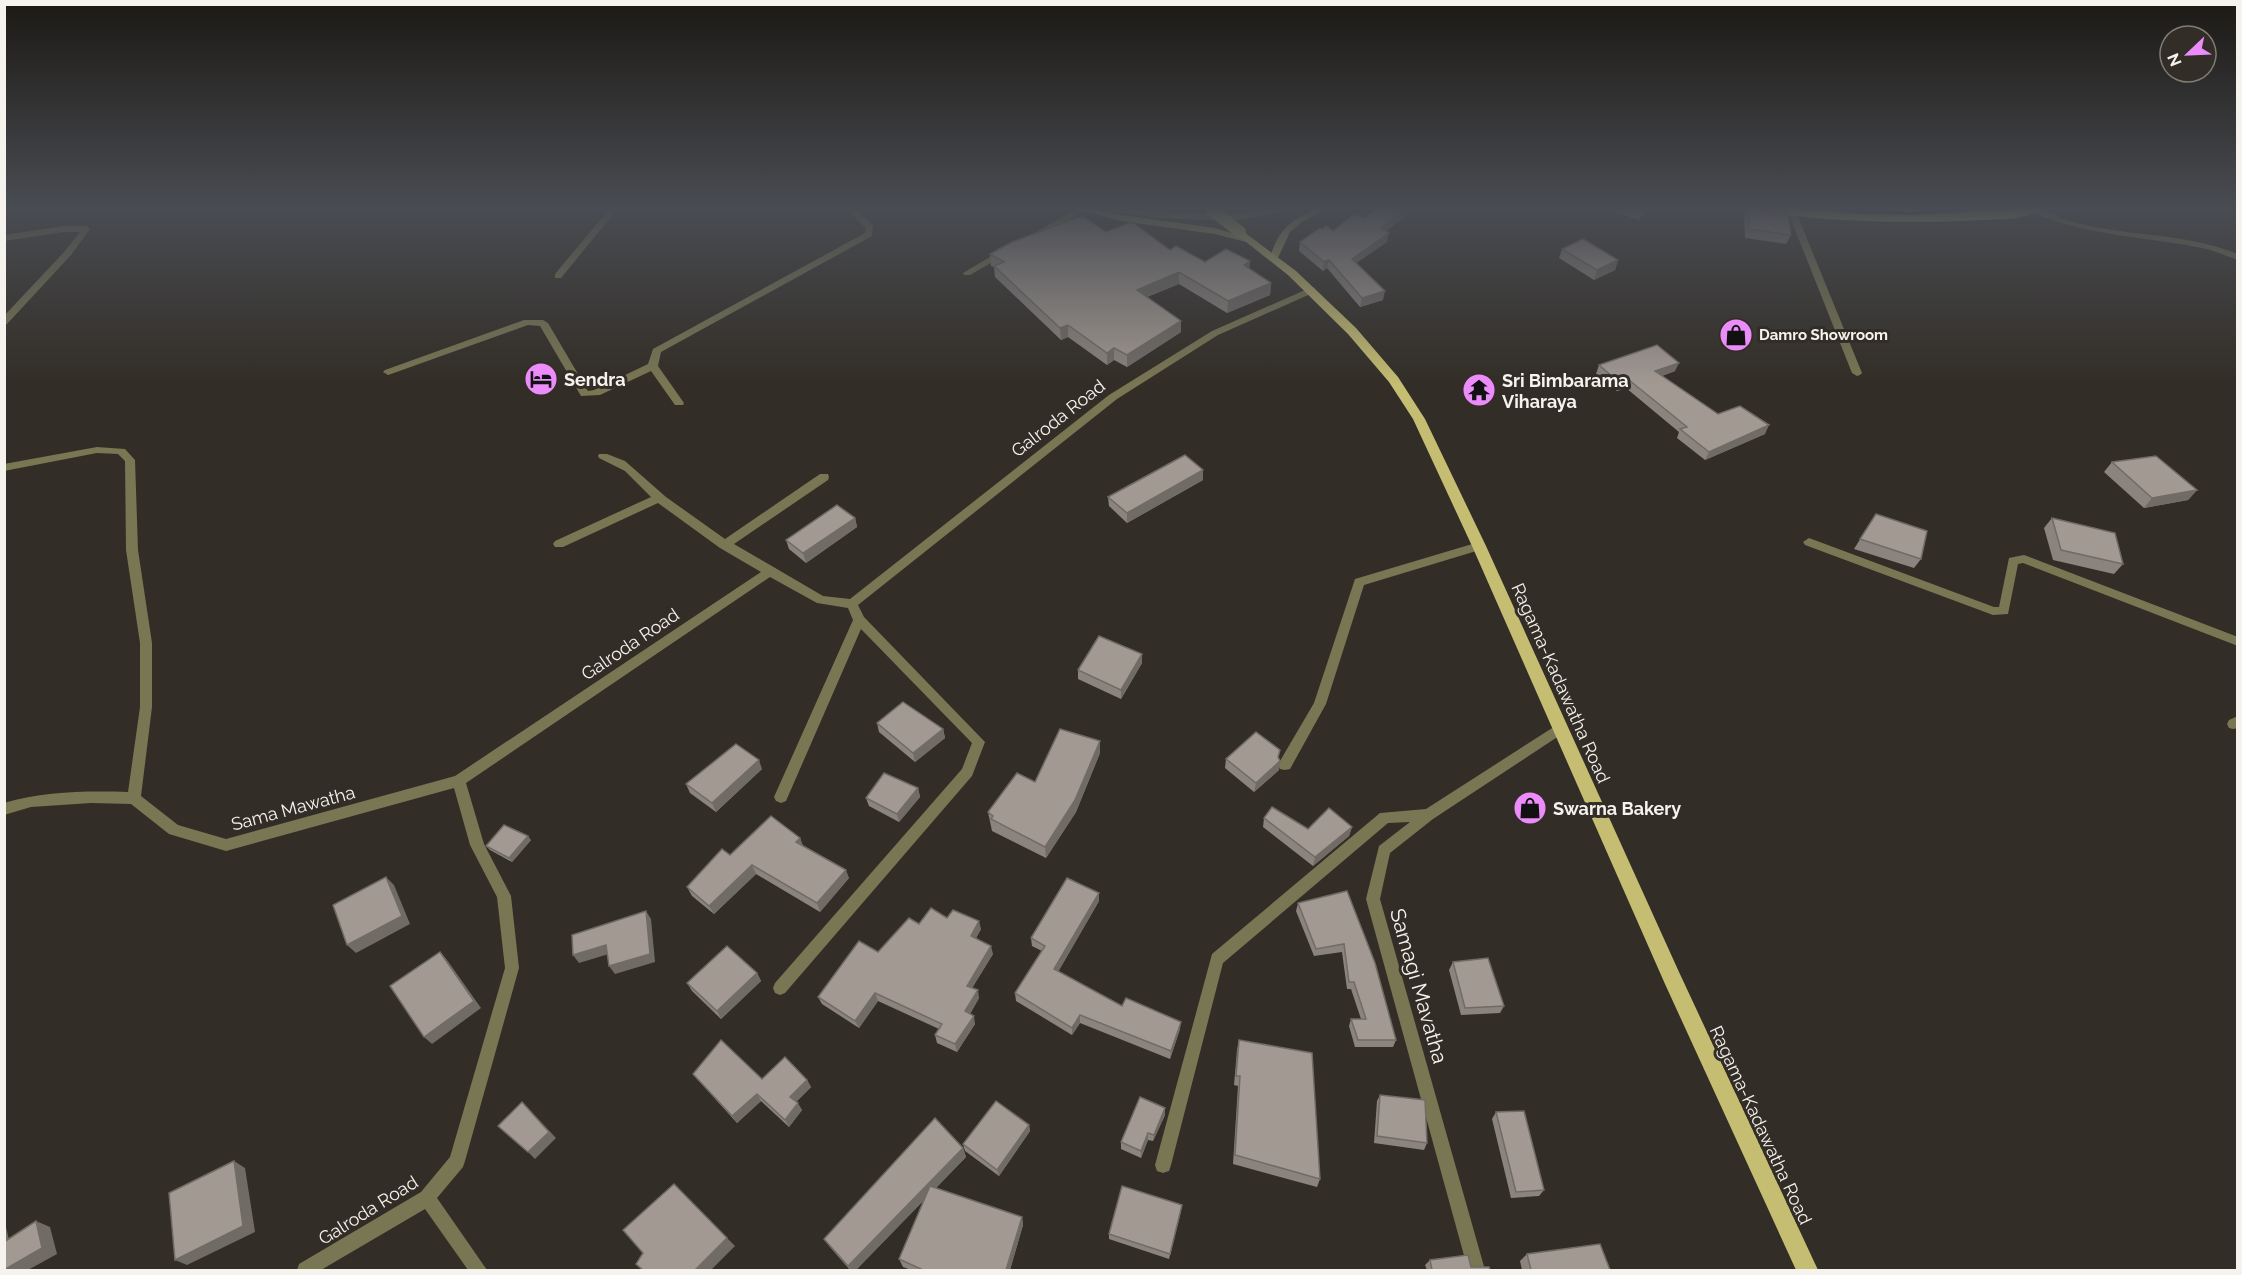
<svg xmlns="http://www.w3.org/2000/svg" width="2242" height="1275" font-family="Raleway,sans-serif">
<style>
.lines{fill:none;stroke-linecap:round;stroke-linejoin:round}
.minor{fill:#797653;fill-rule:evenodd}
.tertiary{fill:#797653;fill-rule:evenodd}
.secondary{fill:#a49e65;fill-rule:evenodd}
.primary{fill:#c5bd72;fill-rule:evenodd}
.trunk{fill:#d4cb78;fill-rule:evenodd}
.primary-bridge{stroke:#c5bd72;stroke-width:12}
.wall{fill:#8b847e}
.shaded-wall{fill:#716b66}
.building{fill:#a29992;stroke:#716b66;stroke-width:1.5}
.labels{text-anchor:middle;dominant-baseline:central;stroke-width:6;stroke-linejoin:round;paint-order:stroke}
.far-poi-label{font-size:15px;font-weight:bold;fill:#f6f3ee;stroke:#322d26;text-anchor:start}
.poi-label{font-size:18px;font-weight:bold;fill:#f6f3ee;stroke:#322d26;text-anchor:start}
.street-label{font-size:18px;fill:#f6f3ee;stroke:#322d26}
.near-street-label{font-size:21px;fill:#f6f3ee;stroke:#322d26}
</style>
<rect width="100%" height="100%" fill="#322d26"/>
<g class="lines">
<g class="minor">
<polygon points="611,207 619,207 561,278 555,278 555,274"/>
<polygon points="844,207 852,207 873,225 872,236 661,352 658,366 684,403 683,405 675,405 651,371 600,395 581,396 540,326 528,325 391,374 388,375 383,372 385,370 524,320 543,320 548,323 588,391 594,390 648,364 653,349 865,233 866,228"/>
<polygon points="1080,207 1084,210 1083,212 1031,241 1024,239"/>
<path d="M2030,207C2042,206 2057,217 2069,221C2124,237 2184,232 2238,254V260C2227,256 2217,252 2207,249C2147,236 2087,237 2030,211Z"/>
<polygon points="1792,209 1796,212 1862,373 1860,375 1857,376 1852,373 1788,212"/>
<polygon points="64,226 86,226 90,229 71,255 7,324 4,325 4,316 65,251 80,232 64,232 4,241 4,235"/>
<polygon points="1005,248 1009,251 1008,253 970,275 964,275 963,273"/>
<path d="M1312,287L1315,288V292L1218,335L1117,399L858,605L864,617L985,742L972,776L785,993L780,995L775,993L773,988L775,983L962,769L972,743L861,629L786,801L781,803L776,801L774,797L853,620L848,608L817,603L770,577L466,783L484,844L511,896L519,968L465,1161L463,1167L437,1198L487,1270H468L425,1209L321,1270H297L299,1264L421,1192L450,1157L505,968L497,897L470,845L454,788L226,851L169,834L131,804L91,803L31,807L4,815V803C45,791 86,791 128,792L140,707V643L126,550L125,461L118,454L97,453L4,471V464L97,447L125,449L135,460L138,550L152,643V707L141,796L178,825L226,839L455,776L761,572L720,548L658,503L563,547H555L553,544L555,541L651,497L625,471L599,458L598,456L599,454H607L625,461L666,497L725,539L820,474H828L829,477L828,480L734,544L823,596L850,599L1109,395L1212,331Z"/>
<polygon points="1809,538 1994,607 1999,607 2009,558 2024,555 2238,637 2238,646 2023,563 2018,564 2008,614 1993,615 1805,545 1803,542"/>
<polygon points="1479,542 1485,546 1483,549 1364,585 1326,704 1290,769 1285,770 1280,769 1278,765 1280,761 1314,703 1355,579"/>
<polygon points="2238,716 2238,728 2233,729 2229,728 2227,724 2229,720"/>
<polygon points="1560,723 1565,724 1566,728 1565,732 1433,819 1390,853 1380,899 1485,1270 1468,1270 1366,899 1379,846 1410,822 1388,823 1223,963 1171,1165 1169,1171 1163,1173 1157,1171 1155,1165 1212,954 1380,813 1426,809"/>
</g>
<polygon class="tertiary" points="1094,207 1114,207 1160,212 1232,215 1279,207 1294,207 1290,210 1232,221 1160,218 1098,210"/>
<g class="secondary">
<polygon points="1067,207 1081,207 1122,215 1215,228 1254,240 1250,243 1215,234 1122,221"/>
<polygon points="1229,207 1240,207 1236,210"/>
<path d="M1320,207H1330L1302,222L1290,232L1277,260H1271L1270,258C1279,227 1292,220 1320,207Z"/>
</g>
<polygon class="primary" points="1240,229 1296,271 1356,328 1398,377 1425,419 1486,546 1679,972 1818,1270 1796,1270 1665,984 1472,546 1413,419 1389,382 1348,334 1288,275 1236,234 1236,230"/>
<g class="trunk">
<path d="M1743,207H1770L1860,214L1915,215L2045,207C2031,220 2001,219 1983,220C1904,224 1827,222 1749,210Z"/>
<path d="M1888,207H1927C1919,213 1896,213 1888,207Z"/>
</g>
<polyline class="primary-bridge" points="1212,210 1240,232"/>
</g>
<g class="wall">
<polygon points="1440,207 1464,207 1453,213"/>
<polygon points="1598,207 1648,207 1639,220"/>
<polygon points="1748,207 1791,235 1786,244 1745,238 1744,217"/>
<polygon points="1414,209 1386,231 1387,242 1356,263 1383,300 1360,307 1327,268 1323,271 1299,251 1300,242 1322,229 1333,231 1364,218"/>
<polygon points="1106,232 1170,250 1205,262 1250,261 1249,269 1271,283 1270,295 1227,313 1179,284 1147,297 1181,321 1181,332 1127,367 1114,360 1107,365 1068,337 1061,340 995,277 994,267 991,266 990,254"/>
<polygon points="1562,249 1618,260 1615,270 1594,280 1559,258"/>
<polygon points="1599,365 1675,371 1662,376 1718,414 1765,434 1705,460 1677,438 1679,432 1626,388 1617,391 1596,374"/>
<polygon points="2112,462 2197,490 2188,500 2144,508 2104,472"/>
<polygon points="1203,480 1127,523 1109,506 1108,497"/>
<polygon points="1876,514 1921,559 1914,568 1854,549"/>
<polygon points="855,518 857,527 806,563 789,549 786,540"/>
<polygon points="2052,518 2123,564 2114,574 2053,560 2044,528"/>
<polygon points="1142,654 1142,663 1121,699 1078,679 1078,670"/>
<polygon points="877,723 943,729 945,738 915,762 879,732"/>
<polygon points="1280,750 1278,759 1279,770 1254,792 1225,768 1226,759"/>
<polygon points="1100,753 1076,812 1046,858 992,831 988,812 1035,782"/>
<polygon points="762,769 716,812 690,793 686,784"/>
<polygon points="918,788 920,797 899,822 869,806 866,798"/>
<polygon points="1264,818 1308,829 1352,827 1349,836 1313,866 1263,827"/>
<polygon points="800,838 803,846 849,878 820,912 756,874 714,914 692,896 687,887 730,855"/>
<polygon points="531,840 512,862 490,850 486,846"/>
<polygon points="1347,891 1396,1040 1393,1047 1355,1047 1349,1026 1351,1019 1361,1019 1351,989 1347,989 1342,952 1314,956 1296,911 1298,903"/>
<polygon points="1099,901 1058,972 1122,1006 1180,1029 1170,1059 1080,1023 1072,1035 1016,1001 1015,993 1042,951 1032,946 1031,938"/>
<polygon points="947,918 981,929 976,938 993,954 972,988 979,998 970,1014 975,1024 957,1052 937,1043 935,1035 939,1029 878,1001 859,1028 822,1004 818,997 878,952 919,924"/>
<polygon points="1453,962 1504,1006 1500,1013 1461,1015 1449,970"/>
<polygon points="757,973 761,981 721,1019 692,991 687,983"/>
<polygon points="1239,1040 1320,1179 1317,1187 1233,1164 1238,1086 1234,1085 1237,1050"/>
<polygon points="693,1074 762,1079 807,1080 811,1087 796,1102 802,1110 789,1127 761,1101 737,1123 699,1081"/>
<polygon points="1380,1095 1427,1143 1424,1150 1374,1143 1377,1101"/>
<polygon points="1496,1112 1544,1190 1539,1196 1511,1198 1492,1119"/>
<polygon points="1165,1115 1153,1141 1148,1140 1141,1158 1121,1149 1121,1142"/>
<polygon points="1029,1125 1030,1131 999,1176 965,1151 963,1144"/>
<polygon points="963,1148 966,1157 936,1188 1022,1217 1023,1225 1010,1270 911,1270 903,1267 899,1259 924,1200 856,1270 850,1270 830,1247 824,1239"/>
<polygon points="1181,1211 1169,1259 1109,1239 1109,1234"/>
<polygon points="1527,1254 1610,1270 1522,1270 1520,1261"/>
<polygon points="1430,1260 1471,1267 1490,1270 1427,1270 1425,1265"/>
</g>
<g class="shaded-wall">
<polygon points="1408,207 1415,207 1414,209 1379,237 1381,228"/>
<polygon points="1454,207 1464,207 1453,213"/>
<polygon points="1644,207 1648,207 1639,220"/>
<polygon points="1389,233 1387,242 1350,267 1352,259"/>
<polygon points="1329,260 1327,268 1323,271 1324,262"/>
<polygon points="1618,260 1615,270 1594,280 1597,270"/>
<polygon points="1250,261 1249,272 1244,265"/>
<polygon points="1179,272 1179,284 1136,301 1137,290"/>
<polygon points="1271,283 1270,295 1227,313 1228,301"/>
<polygon points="1385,291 1383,300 1360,307 1362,298"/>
<polygon points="1181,321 1181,332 1127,367 1127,355"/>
<polygon points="1068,325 1068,337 1061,340 1060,328"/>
<polygon points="1114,348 1114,360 1107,365 1107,353"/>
<polygon points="1679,363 1675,371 1652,379 1655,371"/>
<polygon points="1629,380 1626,388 1617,391 1620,383"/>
<polygon points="1769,425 1765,434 1705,460 1709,452"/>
<polygon points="1203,470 1203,480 1127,523 1127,513"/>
<polygon points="2197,490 2188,500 2144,508 2152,498"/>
<polygon points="855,518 857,527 806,563 803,553"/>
<polygon points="1142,654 1142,663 1121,699 1121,690"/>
<polygon points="943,729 945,738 915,762 913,753"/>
<polygon points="1100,741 1100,753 1076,812 1046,858 1045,847"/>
<polygon points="1280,750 1278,759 1280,761 1279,770 1254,792 1256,783 1278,757"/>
<polygon points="759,760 762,769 716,812 712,803"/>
<polygon points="918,788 920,797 899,822 897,814"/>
<polygon points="1352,827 1349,836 1313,866 1315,857"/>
<polygon points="528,836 531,840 512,862 509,858"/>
<polygon points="800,838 803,846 796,842"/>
<polygon points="752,865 756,874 714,914 709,906"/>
<polygon points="846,870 849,878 820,912 817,903"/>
<polygon points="386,877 394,885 410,924 356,953 347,945"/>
<polygon points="1099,893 1099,901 1055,977 1054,969"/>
<polygon points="646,911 651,919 655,962 615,974 609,966"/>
<polygon points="979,921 981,929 973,944 971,936"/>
<polygon points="606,945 612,953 579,963 573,955"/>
<polygon points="991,946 993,954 969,993 967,986"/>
<polygon points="440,952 447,960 481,1008 432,1044 424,1037"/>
<polygon points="757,973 761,981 721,1019 717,1011"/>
<polygon points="978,990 979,998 967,1019 965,1011"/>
<polygon points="875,993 878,1001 859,1028 855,1021"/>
<polygon points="1080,1015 1080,1023 1072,1035 1072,1028"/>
<polygon points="974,1016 975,1024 957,1052 955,1044"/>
<polygon points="1181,1022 1180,1029 1170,1059 1171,1051"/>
<polygon points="807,1080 811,1087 794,1104 790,1097"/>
<polygon points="757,1094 761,1101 737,1123 732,1116"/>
<polygon points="522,1102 556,1138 535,1159 528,1152"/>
<polygon points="798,1103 802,1110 789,1127 785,1120"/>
<polygon points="1165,1108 1165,1115 1153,1141 1154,1135"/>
<polygon points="1029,1125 1030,1131 999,1176 997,1170"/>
<polygon points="1148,1133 1148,1140 1141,1158 1141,1151"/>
<polygon points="963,1148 966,1157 856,1270 851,1270 848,1266"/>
<polygon points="234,1161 245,1168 255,1232 187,1265 175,1260"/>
<polygon points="1182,1205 1181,1211 1169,1259 1170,1254"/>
<polygon points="1022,1217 1023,1225 1010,1270 1006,1270"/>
<polygon points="4,1219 12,1252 4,1249"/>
<polygon points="36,1221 50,1227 57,1254 28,1270 4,1270"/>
<polygon points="727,1238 735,1246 711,1270 695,1270"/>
</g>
<g class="building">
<polygon points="1380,207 1408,207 1381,228 1389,233 1352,259 1385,291 1362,298 1329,260 1324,262 1300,242 1320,228 1322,229 1326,226 1333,231 1354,214 1364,218"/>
<polygon points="1748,207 1788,213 1791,235 1749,229"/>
<polygon points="1082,216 1106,232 1132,222 1170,250 1176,246 1205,262 1226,249 1250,261 1244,265 1271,283 1228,301 1179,272 1137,290 1181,321 1127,355 1114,348 1107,353 1068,325 1060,328 994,266 1004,262 990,254 1012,242"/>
<polygon points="1583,239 1618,260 1597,270 1562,249"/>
<polygon points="1657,345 1679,363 1655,371 1718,414 1740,406 1769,425 1709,452 1680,429 1687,427 1629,380 1620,383 1599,365"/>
<polygon points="1185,455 1203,470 1127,513 1108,497"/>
<polygon points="2156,456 2197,490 2152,498 2112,462"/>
<polygon points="837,505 855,518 803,553 786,540"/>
<polygon points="1876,514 1927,531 1921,559 1860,539"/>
<polygon points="2052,518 2115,533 2123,564 2061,550"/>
<polygon points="1099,636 1142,654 1121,690 1078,670"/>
<polygon points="903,702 943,729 913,753 877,723"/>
<polygon points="1060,729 1100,741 1075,800 1045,847 991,819 993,816 988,812 1017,773 1035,782"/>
<polygon points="1256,732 1280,750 1278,757 1280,761 1256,783 1226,759"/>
<polygon points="736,744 759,760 712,803 686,784"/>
<polygon points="884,773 918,788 897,814 866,798"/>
<polygon points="1272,807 1308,829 1329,808 1352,827 1315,857 1264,818"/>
<polygon points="771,816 800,838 796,842 846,870 817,903 752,865 709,906 687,887 722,849 730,855"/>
<polygon points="504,825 528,836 509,858 486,846"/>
<polygon points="386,877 402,916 347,945 333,905"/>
<polygon points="1067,878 1099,893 1054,969 1122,1006 1126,998 1181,1022 1171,1051 1080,1015 1072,1028 1015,993 1045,946 1031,938"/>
<polygon points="1347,891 1375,963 1396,1040 1358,1040 1351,1019 1366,1019 1354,982 1349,982 1344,944 1316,949 1298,903"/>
<polygon points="931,908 947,918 953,910 979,921 971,936 991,946 967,986 978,990 965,1011 974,1016 955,1044 935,1035 942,1024 875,993 855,1021 818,997 859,941 878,952 909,918 919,924"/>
<polygon points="646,911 650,954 609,966 606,945 573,955 572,935"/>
<polygon points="727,946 757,973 717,1011 687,983"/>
<polygon points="440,952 474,1001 424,1037 390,986"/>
<polygon points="1488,958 1504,1006 1465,1008 1453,962"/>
<polygon points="721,1040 762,1079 785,1057 807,1080 790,1097 798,1103 785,1120 757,1094 732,1116 693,1074"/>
<polygon points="1239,1040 1312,1053 1320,1179 1235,1155 1240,1076 1236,1076"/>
<polygon points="1380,1095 1425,1100 1427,1143 1377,1136"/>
<polygon points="1140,1097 1165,1108 1154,1135 1148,1133 1141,1151 1121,1142"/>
<polygon points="996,1101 1029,1125 997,1170 963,1144"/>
<polygon points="522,1102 549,1132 528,1152 498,1126"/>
<polygon points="1524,1111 1544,1190 1516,1192 1496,1112"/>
<polygon points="935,1118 963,1148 848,1266 824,1239"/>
<polygon points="234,1161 243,1226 175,1260 169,1193"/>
<polygon points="674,1184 727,1238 695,1270 643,1270 636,1264 643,1253 623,1230"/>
<polygon points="930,1186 1022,1217 1006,1270 923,1270 899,1259"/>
<polygon points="1122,1186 1182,1205 1170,1254 1109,1234"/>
<polygon points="36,1221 42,1248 4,1270 4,1242"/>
<polygon points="1600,1244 1610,1270 1531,1270 1527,1254"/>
<polygon points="1468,1255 1471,1267 1489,1267 1490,1270 1432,1270 1430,1260"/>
</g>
<linearGradient id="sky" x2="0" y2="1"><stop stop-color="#1c1915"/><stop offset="0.54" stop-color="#494c52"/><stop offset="1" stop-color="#494c52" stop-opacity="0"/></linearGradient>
<rect width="2242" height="385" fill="url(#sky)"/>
<defs>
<symbol id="shop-disc" viewBox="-11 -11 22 22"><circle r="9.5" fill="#ec8cfb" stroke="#322d26"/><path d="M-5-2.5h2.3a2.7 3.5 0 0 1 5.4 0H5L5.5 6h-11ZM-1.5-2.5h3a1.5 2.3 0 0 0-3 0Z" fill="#111"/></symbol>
<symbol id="hotel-disc" viewBox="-11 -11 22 22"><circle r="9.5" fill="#ec8cfb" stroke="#322d26"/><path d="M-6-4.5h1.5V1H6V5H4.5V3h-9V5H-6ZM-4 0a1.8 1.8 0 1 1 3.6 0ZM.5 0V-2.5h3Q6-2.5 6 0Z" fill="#111"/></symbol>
<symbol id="temple-disc" viewBox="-11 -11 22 22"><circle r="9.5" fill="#ec8cfb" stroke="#322d26"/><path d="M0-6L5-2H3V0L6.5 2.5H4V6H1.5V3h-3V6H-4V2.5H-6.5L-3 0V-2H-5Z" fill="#111"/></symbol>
</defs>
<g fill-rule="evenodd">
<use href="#shop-disc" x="1717" y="316" width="38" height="38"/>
<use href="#hotel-disc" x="522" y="360" width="38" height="38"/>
<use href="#temple-disc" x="1460" y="371" width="38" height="38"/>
<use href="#shop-disc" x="1511" y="789" width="38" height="38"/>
</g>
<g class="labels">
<g class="far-poi-label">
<text x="1759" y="335">Damro Showroom</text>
</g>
<g class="poi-label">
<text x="564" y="379">Sendra</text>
<text x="1502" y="380">Sri Bimbarama<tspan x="1502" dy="21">Viharaya</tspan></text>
<text x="1553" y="808">Swarna Bakery</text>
</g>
<g class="street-label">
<text transform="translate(1058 418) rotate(-38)">Galroda Road</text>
<text transform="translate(630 644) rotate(-34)">Galroda Road</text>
<text transform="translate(1561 683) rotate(66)">Ragama-Kadawatha Road</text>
<text transform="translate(293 808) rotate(-15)">Sama Mawatha</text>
<text transform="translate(1761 1125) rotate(65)">Ragama-Kadawatha Road</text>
<text transform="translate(368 1210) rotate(-32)">Galroda Road</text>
</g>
<g class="near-street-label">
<text transform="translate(1419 986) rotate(74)">Samagi Mavatha</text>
</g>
</g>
<rect width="2242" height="1275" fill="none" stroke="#f6f3ee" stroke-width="12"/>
<g transform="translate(2188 54) rotate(247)"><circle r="28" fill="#322d26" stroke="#807c76" stroke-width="1.5"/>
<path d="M0-4.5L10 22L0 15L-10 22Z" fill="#ec8cfb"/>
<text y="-9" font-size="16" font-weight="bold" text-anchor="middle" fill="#f6f3ee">N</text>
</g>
</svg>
